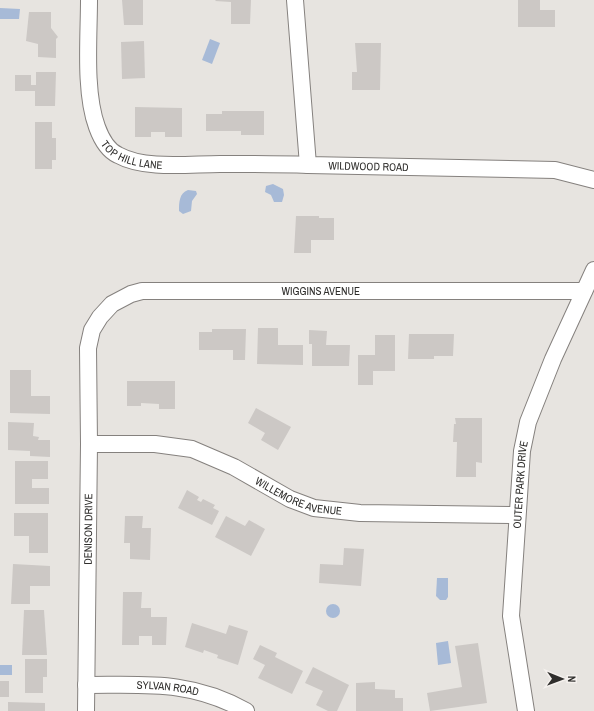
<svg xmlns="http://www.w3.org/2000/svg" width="594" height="711" font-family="'Archivo Narrow',sans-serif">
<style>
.water{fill:#a7bad7}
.building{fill:#ccc8c5}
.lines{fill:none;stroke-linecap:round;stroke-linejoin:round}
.street-casing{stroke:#85817e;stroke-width:18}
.street{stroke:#fff;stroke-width:16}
.labels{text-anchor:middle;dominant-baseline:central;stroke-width:3;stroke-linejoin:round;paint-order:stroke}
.street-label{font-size:11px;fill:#2f2e2c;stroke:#f5f1ee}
</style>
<rect width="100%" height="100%" fill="#e7e4e0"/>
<g class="water">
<polygon points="0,8 20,9 19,19 0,19"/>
<polygon points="210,39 220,43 212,64 202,60"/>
<polygon points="273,184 283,189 284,195 282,202 274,202 271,195 265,192 266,186"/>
<path d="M188,190L196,191L197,194L192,201L191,211L183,214L179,211C179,203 179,193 188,190Z"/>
<polygon points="437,578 448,578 448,597 446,600 440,600 436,596"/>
<circle cx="333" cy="611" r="7"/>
<polygon points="448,641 451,663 438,665 436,643"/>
<rect x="0" y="665" width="12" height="10"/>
</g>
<g class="building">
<polygon points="122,0 143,0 143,25 124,25"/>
<polygon points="216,0 251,0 250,24 231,24 231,2 215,1"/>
<polygon points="518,0 540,0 540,10 555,10 555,27 518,27"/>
<polygon points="29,12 51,12 51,28 58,37 56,39 56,58 38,57 38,44 26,41"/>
<polygon points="144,41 145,78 122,79 121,42"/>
<polygon points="355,43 381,43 380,90 352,90 352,72 357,72"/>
<polygon points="36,72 56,72 55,106 35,106 35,91 15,91 15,75 31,75 31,85 36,85"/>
<polygon points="135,107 182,108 182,137 165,137 165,132 151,132 151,137 135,137"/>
<polygon points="222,111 264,111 264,135 241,135 241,131 206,131 206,114 222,114"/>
<polygon points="35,122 52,122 52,138 56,138 56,160 52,160 52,169 35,169"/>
<polygon points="296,216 319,216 319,218 334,218 334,240 311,240 311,253 294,253"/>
<polygon points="258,328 278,328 278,345 303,345 303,365 257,364"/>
<polygon points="212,329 246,329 245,360 233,360 233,350 199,350 199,332 212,332"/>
<polygon points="309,330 327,331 326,345 350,345 349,366 312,366 312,344 309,344"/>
<polygon points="409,334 454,334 453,356 434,356 434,359 408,359"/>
<polygon points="375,335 395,335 395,371 373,371 373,385 358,385 358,355 375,355"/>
<polygon points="10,370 31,370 31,396 50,396 50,414 10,413"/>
<polygon points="127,381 175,381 175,409 159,409 159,404 141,403 141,406 127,406"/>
<polygon points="256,408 291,427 278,450 261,440 265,433 248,423"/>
<polygon points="455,418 482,418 482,463 476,462 476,477 456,477 457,442 453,442 454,424 456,424"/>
<polygon points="8,422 34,423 33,436 39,437 38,440 50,440 50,457 30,456 30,451 8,450"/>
<polygon points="15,461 48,461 48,479 32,479 32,488 49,488 49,504 15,504"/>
<polygon points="187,490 199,497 197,500 201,502 203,499 215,505 213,508 219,511 212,525 178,508"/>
<polygon points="14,513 48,513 48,553 29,553 29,536 14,536"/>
<polygon points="125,516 143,516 142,528 151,528 150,560 130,559 130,543 124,543"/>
<polygon points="226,516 245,526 249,520 265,529 251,556 215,537"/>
<polygon points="344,548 364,549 361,586 319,583 320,564 343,565"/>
<polygon points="13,564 50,566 50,586 30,586 30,604 11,604"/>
<polygon points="123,592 142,592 141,608 151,608 151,617 167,617 166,645 152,645 152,636 139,636 139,645 122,645"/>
<polygon points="24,610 44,610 47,655 22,655"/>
<polygon points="192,623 226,634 229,625 248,631 238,665 217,658 218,655 204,650 203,653 185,647"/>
<polygon points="478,643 487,703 430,711 427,693 462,687 455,646"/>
<polygon points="260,645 277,653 275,657 303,671 292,694 258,678 265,665 253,659"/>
<polygon points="25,659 47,659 47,677 43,677 43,693 25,693"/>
<polygon points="313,667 349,685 337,711 328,711 316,705 323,691 305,683"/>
<rect x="0" y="681" width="9" height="16"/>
<polygon points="375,682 375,689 395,690 395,698 403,698 403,711 356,711 356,683"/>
<polygon points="8,702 45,703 45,711 8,711"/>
</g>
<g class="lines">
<defs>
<g id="street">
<path id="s1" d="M89,0C89,37 84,92 97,127C101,138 107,150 118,155C145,170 189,164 220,164C249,164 278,164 308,165"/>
<path id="s2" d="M295,0L308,165L555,170L594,180"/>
<path id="s3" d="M89,444H155L192,449L234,467L290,499L314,508L360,513L517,515"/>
<path id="s4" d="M86,685C146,685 191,680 246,711"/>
<path id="s5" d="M86,711L89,444L88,348L92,330L100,317L112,304L131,294L142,291H584"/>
<path id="s6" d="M526,711L511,616L522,451L528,422L553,359L594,270"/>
</g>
</defs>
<use href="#street" class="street-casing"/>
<use href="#street" class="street"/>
</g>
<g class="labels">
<g class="street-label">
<text stroke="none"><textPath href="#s1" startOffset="177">TOP HILL LANE</textPath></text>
<text stroke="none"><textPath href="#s2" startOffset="226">WILDWOOD ROAD</textPath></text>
<text stroke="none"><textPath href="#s5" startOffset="626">WIGGINS AVENUE</textPath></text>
<text stroke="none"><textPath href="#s6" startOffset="228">OUTER PARK DRIVE</textPath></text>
<text stroke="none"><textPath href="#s3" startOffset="221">WILLEMORE AVENUE</textPath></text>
<text stroke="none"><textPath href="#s5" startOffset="182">DENISON DRIVE</textPath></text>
<text stroke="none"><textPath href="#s4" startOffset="82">SYLVAN ROAD</textPath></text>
</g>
</g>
<g transform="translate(562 679) rotate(91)" stroke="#f5f1ee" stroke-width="3" paint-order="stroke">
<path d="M0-3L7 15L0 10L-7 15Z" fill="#2f2e2c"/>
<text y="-6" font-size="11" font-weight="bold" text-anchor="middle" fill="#2f2e2c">N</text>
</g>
</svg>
